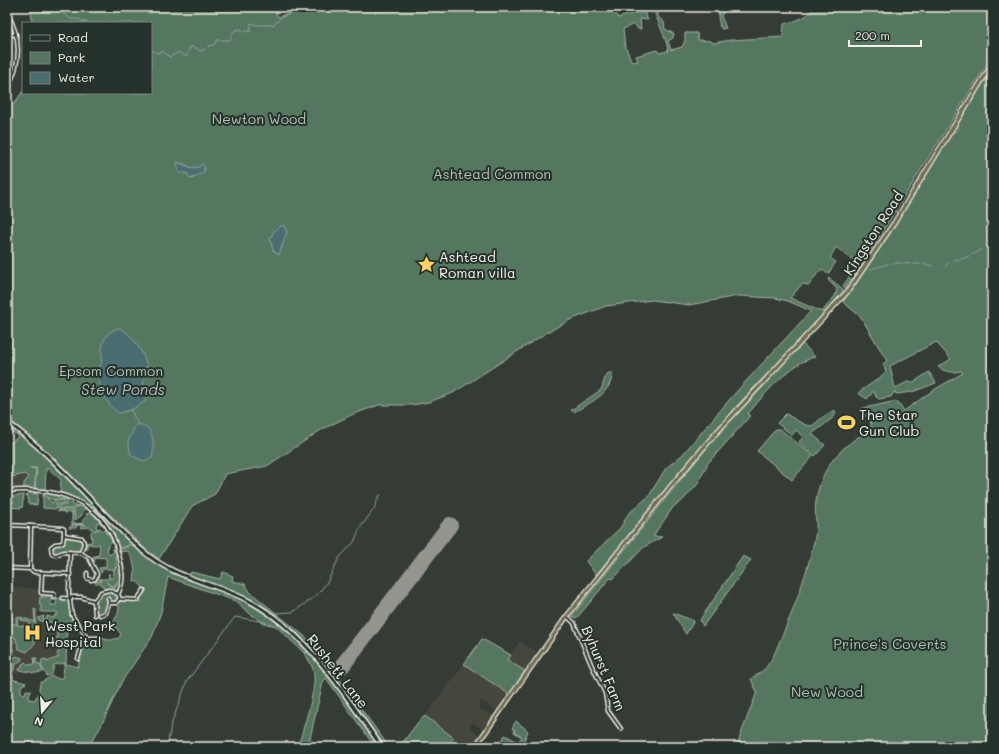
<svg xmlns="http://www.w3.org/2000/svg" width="999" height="754" font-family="Mali,sans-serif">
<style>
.built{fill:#44473e}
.green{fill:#55765f;stroke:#a4b4a4;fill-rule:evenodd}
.water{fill:#4a6d70;stroke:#8ea2a0}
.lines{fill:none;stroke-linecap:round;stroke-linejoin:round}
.stream{stroke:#8ea2a0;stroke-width:1}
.runway{stroke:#94968e;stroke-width:16}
.minor-casing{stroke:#f4f1e8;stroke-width:5}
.secondary-casing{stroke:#f4f1e8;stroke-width:6}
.trunk-casing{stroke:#f4f1e8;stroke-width:6}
.minor{stroke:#26332d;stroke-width:2}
.secondary{stroke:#26332d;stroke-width:3}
.trunk{stroke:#726e52;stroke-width:3.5}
.labels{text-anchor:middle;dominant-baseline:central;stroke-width:4;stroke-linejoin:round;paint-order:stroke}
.park-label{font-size:14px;fill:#b4c0b1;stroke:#26332d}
.street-label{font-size:14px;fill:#f4f1e8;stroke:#26332d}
.poi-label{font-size:14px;fill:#f4f1e8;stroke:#26332d;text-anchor:start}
.water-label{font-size:15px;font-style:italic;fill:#b0bcb8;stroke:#26332d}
</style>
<rect width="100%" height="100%" fill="#343c35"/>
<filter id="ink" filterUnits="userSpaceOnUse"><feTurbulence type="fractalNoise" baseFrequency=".025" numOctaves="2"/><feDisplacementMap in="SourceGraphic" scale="8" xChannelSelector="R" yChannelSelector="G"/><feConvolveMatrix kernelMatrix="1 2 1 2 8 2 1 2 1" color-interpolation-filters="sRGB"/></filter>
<g filter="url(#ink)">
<g class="built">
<polygon points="7,451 29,464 28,481 24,490 7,490"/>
<polygon points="13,587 38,589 39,605 41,605 40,611 38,612 38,620 57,625 57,641 67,642 67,649 66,662 37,669 22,667 18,674 14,674 10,681 7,677 7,609 9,591"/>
<polygon points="520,641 538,653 525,671 507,660"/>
<polygon points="464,664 508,694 497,711 481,701 478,707 493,716 484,730 472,722 470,724 470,728 480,736 471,747 460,747 455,743 456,740 425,716"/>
</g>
<g class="green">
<path d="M31,7H274L278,17L304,7H613L618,18L635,13V7H641L648,20L640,19L641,29H638L634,24L623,29L625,46L632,62L638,61L636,56L657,50L659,53L668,51C666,35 657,23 653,7H658V17L664,22L665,29L674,34L673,38L668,41L671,50L682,47L685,41V33H697L698,40L711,41L713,43L731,40L783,37L784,24C795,21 808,18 814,7H992V56L861,266L845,288L843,286L858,264L836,247L830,258L836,262L828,274L821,269L809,285L802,284L790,298L822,312L835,296L837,289L828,280L829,278L844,290L823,316L732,411L596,575L586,561L621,527L628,514L649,496L666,468L682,455L737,391L811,311L788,301L775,298L738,296L689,305L652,300L606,306L570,320L546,333L453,393L429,402L412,405H379L351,415L321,430L267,466L225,474L215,494L192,506L159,559L146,550L39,445L7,420V111L11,108L23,91V93H151V23H32ZM181,163L192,168H204L205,170L192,179L185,172Z"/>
<polygon points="720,7 727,7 721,16 726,28 722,29 720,27 718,17"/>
<path d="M992,69V747H736L757,692L751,679C756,675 764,671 767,666C774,657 778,645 782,636C796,604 808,571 815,537C818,525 814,513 816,501C821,467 841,445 871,430V423L860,409L896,401L904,411L932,391L963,373L961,371C954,373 944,372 938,367L951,359L936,342L890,366L895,388L908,382H914L929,372L936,383L912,392L896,394L895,391L891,397L879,399L876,397L874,391L867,399L858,393C868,385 878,381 886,371L883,364L887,361L861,317L843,302L953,132L958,130L956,126L960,120Z"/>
<path d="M802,343L815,357C792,362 763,395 748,414L750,416L708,463L697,485L682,501L674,506L653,536L662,537L644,547L613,579L610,578L576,619L572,616L715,437Z"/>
<path d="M609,373H613C610,395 591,402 574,412L571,410L601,390L606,375Z"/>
<path d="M834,410L836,412L834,417L812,434L825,445L815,456L799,442L803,437L796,430L792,435L777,423L786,414C820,434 805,426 834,410Z"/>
<path d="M7,424C52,458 91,501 129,542L128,546L119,548C115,542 113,534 110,528C100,510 79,498 60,492L61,480L49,469H46L45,491H35L37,468H29L36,469L34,491L24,490V483L28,478L25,474L7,478V446L19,436L7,429Z"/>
<polygon points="776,429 780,429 813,456 792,480 757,451"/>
<polygon points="29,493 38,494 37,505 28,504 28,496 26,496"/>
<polygon points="44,493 60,494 73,500 51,499 46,497"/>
<polygon points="43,494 52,503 54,500 64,500 65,504 55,504 57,505 57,509 43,508"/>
<polygon points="24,495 22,508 8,507 8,503 14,502 8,502 8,497"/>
<path d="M67,500L73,501L72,504L76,506L79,505L73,508C79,506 82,505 87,509L85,508L81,516L75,520L74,509H58L59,505H66Z"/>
<path d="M58,510H73V526L75,524L86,525L75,524V522V524L83,523V520L87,516L86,514L90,513L89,510L102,523L101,525V523L97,522L96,527L99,529L94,531L100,528L103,531L106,530V534L107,531L115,547H112L114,546L112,541L108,545L107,551L110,555L114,551L112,549H115L117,565L114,570L117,567C120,574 122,584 118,591L112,590L119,580L113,587L106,582L112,587L111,589H105L100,583H95V580L100,582L101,580L98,579H109V573V578H113L114,572L113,569H103L101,573L99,568L106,567V558L96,557L94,562L92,557L99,555L100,544L96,545L87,544V550L84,549L85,543L92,542L91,532L93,529L89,527L81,528L80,525H77L76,528H69L72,525V512L64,513L63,511L58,512Z"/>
<polygon points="66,537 69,537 69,539 72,537 81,539 83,543 81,551 63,551 57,554 53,554 51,549 55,545 64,544"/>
<path d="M132,544L167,571L178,576L180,571L190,575L191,572L220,579L223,572L233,576L232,581L245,584L250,592L308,639L324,659L322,669L327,677H329L380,747H375L326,678L323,682L308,747H298C303,728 316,692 314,674C313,666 309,661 305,654L307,652L304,653L276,626L263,623L245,610L238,602L168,577L161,612L152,637L122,681L100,728L88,747H7V722L14,721L7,707V677L10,681L11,679L26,683L21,686V693L25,694L26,690L31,691L28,699L35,700L36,697L38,696L40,683L52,676L59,679L62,678L65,663L54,665L52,674L47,676L41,666L42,660L46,659L47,662L59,657L57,654L62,646L57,642V625H52L49,621L48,623L38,620V618L44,616L43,620H46L47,616L54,618V616L57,615V612H41V605H39L40,597L42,598V595L43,597H47V595H51V605H56L57,598L64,599L65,601L69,600L70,616L73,620L67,622L66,664L78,667C82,653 77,640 96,639L99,644L101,639L111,640L119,638L121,634L112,623C117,617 119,613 119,606L115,604L121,601L141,602L140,597L145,590L138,582L134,581C136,569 134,561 128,551L119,552L120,550Z"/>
<polygon points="743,556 751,560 703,626 700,620"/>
<polygon points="110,591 118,595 118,599 113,602 109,598 107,598 108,602 106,612 99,614 96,612 95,599 100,593"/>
<polygon points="34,609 36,610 35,643 27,652 19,649 15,637 12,637 10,639 7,629 10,625 9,616 12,616 12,624 16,624 16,617 19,617 17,625 31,627 29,625 29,622 21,620 20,617 35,622"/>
<polygon points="673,613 694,621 686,634"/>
<polygon points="482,639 511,655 507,660 525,671 510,695 464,664"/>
<polygon points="11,640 14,642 10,644 14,652 11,655 14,658 16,656 22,658 22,660 17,663 11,675 7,672 7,652 9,653 7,651 7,643"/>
<polygon points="34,658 37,658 36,663 40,664 43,672 36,673 18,670 22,667 22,664 23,664 25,662 28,665 35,664"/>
<polygon points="327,662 389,747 384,747 326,666"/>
<polygon points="425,716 454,738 446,747 399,747 419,721"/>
<polygon points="516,721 528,731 521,747 498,747 505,735 518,742 522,737 514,732 515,730 512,728"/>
</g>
<g class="water">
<polygon points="177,162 192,168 199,167 201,164 204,165 204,172 190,179 187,173 179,173"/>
<polygon points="280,226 284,226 287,232 279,255 273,250 270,239 274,231"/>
<path d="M118,328C129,329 146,356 147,367C147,374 143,380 143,386C143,391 146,396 146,401L133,409L120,413C108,409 98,386 98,373C98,368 102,364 102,359C102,345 102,334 118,328Z"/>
<path d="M136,425C154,422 155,447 152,458L143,461L131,455L128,441Z"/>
</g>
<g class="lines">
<g class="stream">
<polyline points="54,7 71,19 79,19 87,23"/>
<polyline points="208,46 214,45 217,40 230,40 233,32 238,29 250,32 251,23 257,25 273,25 282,17 310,7"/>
<polyline points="151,53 153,51 158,53 162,51 170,57 179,52 186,57 190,47 194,47 200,51 205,49"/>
<polyline points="991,223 992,220"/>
<polyline points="992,225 992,226"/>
<polyline points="972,255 981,250"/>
<polyline points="954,259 958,260 969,256"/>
<polyline points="893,263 901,263"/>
<polyline points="903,263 910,264"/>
<polyline points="913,264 920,264"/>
<polyline points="923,264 933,266"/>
<polyline points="945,267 950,261"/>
<polyline points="871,269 888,264"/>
<polyline points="131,410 138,425"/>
<polyline points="274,613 293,612 316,596 328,581 339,558 354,542 360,528 374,509 379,496 381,495"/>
<polyline points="167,747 171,725 187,681 235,617 266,622"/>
</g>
<polyline class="runway" points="342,666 450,525"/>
<defs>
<g id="minor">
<path d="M7,13C21,36 22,64 7,88"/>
<polyline points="7,36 16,34"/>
<path d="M7,491C47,487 90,495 111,533C116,541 117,550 120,559C123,570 124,583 118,594L109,590L101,592L94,601L81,597H70"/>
<polyline points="7,525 31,526 30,569"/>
<polyline points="31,526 62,528 64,529 64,535 82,538 84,543 81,553 89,558 97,574 95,579 91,580 87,578 87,573"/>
<polyline points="64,535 63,543 55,544 51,547 52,554 56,555 64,552 81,553"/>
<polyline points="70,552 69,594 72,615 87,638 101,638"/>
<polyline points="7,568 30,569"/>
<polyline points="30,569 34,572 70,574"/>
<polyline points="42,573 41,593 54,594 54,598"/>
<polyline points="118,594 120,599 137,600 144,590"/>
<polyline points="63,598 71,599"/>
<polyline points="108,599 110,603"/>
<polyline points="94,601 95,615"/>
<polyline points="100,615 106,613 109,603 116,603 119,599"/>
<polyline points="567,616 574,623 591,664 605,693 608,711 621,729"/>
<polyline points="78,659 82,645 87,638"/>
<polyline points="7,673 11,677"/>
</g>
<path id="secondary" d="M7,422C58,458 96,510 143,551C174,579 216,583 251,602C309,634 344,695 382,747"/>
<polyline id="trunk" points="475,747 567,616 675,481 716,433 848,291 894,223 992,64"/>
</defs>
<use href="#minor" class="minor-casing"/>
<use href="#secondary" class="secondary-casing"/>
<use href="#trunk" class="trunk-casing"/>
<use href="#minor" class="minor"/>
<use href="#secondary" class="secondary"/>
<use href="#trunk" class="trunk"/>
</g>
</g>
<defs>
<symbol id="sight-bare" viewBox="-9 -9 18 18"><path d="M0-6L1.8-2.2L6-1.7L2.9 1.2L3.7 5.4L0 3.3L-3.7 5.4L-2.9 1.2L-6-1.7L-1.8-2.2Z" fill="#ffd166" stroke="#26332d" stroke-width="2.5" paint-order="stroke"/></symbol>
<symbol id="stadium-bare" viewBox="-9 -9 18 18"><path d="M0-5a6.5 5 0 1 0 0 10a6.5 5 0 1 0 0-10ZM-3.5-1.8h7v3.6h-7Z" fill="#ffd166" stroke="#26332d" stroke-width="2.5" paint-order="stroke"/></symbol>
<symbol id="hospital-bare" viewBox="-9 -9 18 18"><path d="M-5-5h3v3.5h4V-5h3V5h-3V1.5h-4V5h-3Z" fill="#ffd166" stroke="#26332d" stroke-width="2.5" paint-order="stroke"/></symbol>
</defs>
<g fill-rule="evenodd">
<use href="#sight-bare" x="414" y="252" width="25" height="25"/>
<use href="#stadium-bare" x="834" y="410" width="25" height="25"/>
<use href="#hospital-bare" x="20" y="620" width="25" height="25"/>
</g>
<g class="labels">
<g class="park-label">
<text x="259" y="118">Newton Wood</text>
<text x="492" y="173">Ashtead Common</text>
<text x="111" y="370">Epsom Common</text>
<text x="890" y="643">Prince's Coverts</text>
<text x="827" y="691">New Wood</text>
</g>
<g class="street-label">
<text transform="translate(873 233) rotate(-57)">Kingston Road</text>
<text transform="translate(604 668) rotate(67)">Byhurst Farm</text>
<text transform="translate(338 671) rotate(52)">Rushett Lane</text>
</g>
<g class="poi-label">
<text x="439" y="256">Ashtead<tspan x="439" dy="16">Roman villa</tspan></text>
<text x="859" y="414">The Star<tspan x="859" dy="16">Gun Club</tspan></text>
<text x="45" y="625">West Park<tspan x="45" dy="16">Hospital</tspan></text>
</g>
<g class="water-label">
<text x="123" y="389">Stew Ponds</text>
</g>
</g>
<rect width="999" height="754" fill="none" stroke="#26332d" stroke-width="24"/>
<rect x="12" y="12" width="975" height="730" fill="none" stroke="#f4f1e8" stroke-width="1.5" filter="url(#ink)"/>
<rect x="22" y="22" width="130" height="72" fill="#26332d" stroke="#787f78"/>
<rect x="30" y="35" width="20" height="6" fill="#26332d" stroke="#787f78"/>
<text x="58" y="42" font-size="12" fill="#f4f1e8">Road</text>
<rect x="30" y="52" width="20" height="12" fill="#55765f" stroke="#787f78"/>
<text x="58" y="62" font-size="12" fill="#f4f1e8">Park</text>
<rect x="30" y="72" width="20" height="12" fill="#4a6d70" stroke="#787f78"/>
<text x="58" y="82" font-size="12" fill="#f4f1e8">Water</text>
<g transform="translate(42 712) rotate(198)" stroke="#26332d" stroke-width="3" paint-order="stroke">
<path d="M0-3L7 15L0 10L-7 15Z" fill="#f4f1e8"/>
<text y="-6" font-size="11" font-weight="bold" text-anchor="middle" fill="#f4f1e8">N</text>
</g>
<path d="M849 40v6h72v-6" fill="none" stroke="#f4f1e8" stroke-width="2"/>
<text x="855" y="40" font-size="12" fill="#f4f1e8" stroke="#26332d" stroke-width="3" paint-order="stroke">200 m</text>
</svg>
